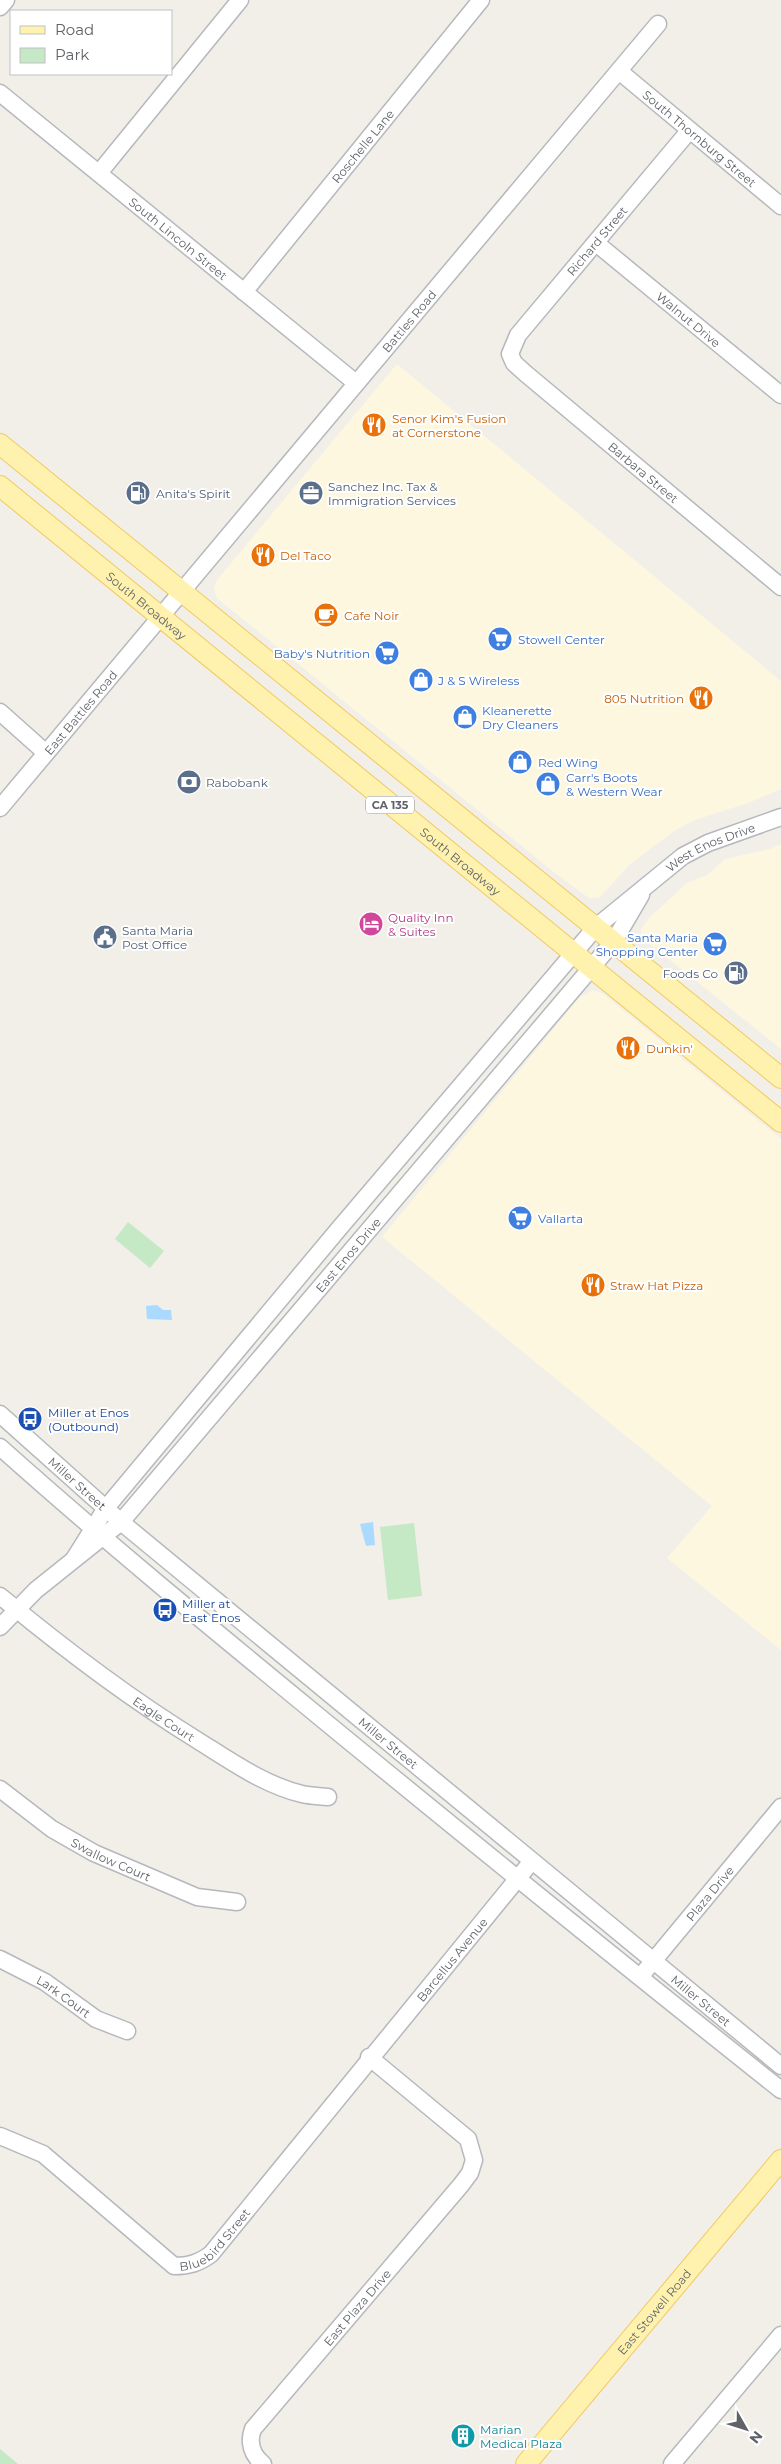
<svg xmlns="http://www.w3.org/2000/svg" width="781" height="2464" font-family="Montserrat,sans-serif">
<style>
.commercial{fill:#fef7e0}
.green{fill:#c5e8c5}
.water{fill:#aadaff}
.lines{fill:none;stroke-linecap:round;stroke-linejoin:round}
.minor-casing{stroke:#b5b8bc;stroke-width:19}
.major-casing{stroke:#f2c960;stroke-width:22}
.minor{stroke:#fff;stroke-width:16}
.major{stroke:#fff2af;stroke-width:20}
.labels{text-anchor:middle;dominant-baseline:central;stroke-width:4;stroke-linejoin:round;paint-order:stroke}
.shield{fill:#fff;stroke:#8f9295;stroke-width:1}
.shield-label{font-size:11px;font-weight:bold;fill:#5f6368}
.street-label{font-size:12px;fill:#5f6368;stroke:#fff}
.food-label{font-size:12px;fill:#c56008;stroke:#fff;text-anchor:start}
.service-label{font-size:12px;fill:#4e5e75;stroke:#fff;text-anchor:start}
.shop-label{font-size:12px;fill:#366cbe;stroke:#fff;text-anchor:start}
.hotel-label{font-size:12px;fill:#b23c85;stroke:#fff;text-anchor:start}
.transit-label{font-size:12px;fill:#164399;stroke:#fff;text-anchor:start}
.culture-label{font-size:12px;fill:#0d838f;stroke:#fff;text-anchor:start}
</style>
<rect width="100%" height="100%" fill="#f1efe8"/>
<g class="commercial">
<polygon points="397,364 781,681 781,789 751,802 695,820 674,831 630,864 599,898 589,898 555,873 217,598 214,589 217,580"/>
<polygon points="781,844 781,1049 655,948 641,939 641,929 649,918 687,883 707,875 725,859 770,849"/>
<polygon points="593,990 602,993 781,1139 781,1650 667,1558 712,1506 382,1237 579,998"/>
</g>
<g class="green">
<polygon points="128,1222 164,1251 150,1268 115,1239"/>
<polygon points="414,1523 422,1596 388,1600 380,1527"/>
<polygon points="0,2449 18,2464 0,2464"/>
</g>
<g class="water">
<polygon points="157,1305 163,1310 171,1310 172,1320 147,1319 146,1306"/>
<polygon points="373,1522 375,1545 366,1546 360,1524"/>
</g>
<g class="lines">
<defs>
<g id="minor">
<polyline points="0,7 6,0"/>
<path id="s1" d="M619,71L781,206"/>
<path id="s2" d="M0,93L356,383"/>
<path id="s3" d="M689,131L518,335L510,354L514,363L525,373L781,587"/>
<polyline points="99,173 240,0"/>
<path id="s4" d="M596,243L781,395"/>
<path id="s5" d="M244,292L481,0"/>
<polyline points="0,712 46,753"/>
<path id="s6" d="M0,808L658,24"/>
<path id="s7" d="M0,1414L121,1522L781,2066"/>
<path d="M0,1447C114,1549 232,1645 350,1742C493,1859 636,1975 781,2090"/>
<path id="s8" d="M74,1559L106,1508L337,1231L596,927L683,856L708,843L781,817"/>
<path id="s9" d="M0,1596C63,1648 127,1697 197,1740C229,1760 264,1785 302,1794C310,1796 319,1796 328,1797"/>
<path id="s10" d="M0,1627L36,1590L121,1522L614,941L641,895"/>
<path id="s11" d="M0,1789L52,1829L94,1853L197,1897L237,1902"/>
<path id="s12" d="M0,1959L45,1982L96,2019L127,2031"/>
<path id="s13" d="M645,1971L781,1807"/>
<path id="s14" d="M0,2136L43,2154L174,2266C189,2266 199,2263 211,2254L532,1861"/>
<path id="s15" d="M263,2464C252,2455 248,2442 253,2429L461,2185L470,2173L474,2160L468,2139L369,2057"/>
<polyline points="672,2464 781,2335"/>
</g>
<g id="major">
<polyline points="0,444 781,1078"/>
<path id="s16" d="M0,486L781,1122"/>
<path id="s17" d="M526,2464L781,2160"/>
</g>
</defs>
<use href="#minor" class="minor-casing"/>
<use href="#major" class="major-casing"/>
<use href="#minor" class="minor"/>
<use href="#major" class="major"/>
</g>
<defs>
<symbol id="restaurant-disc" viewBox="-11 -11 22 22"><circle r="9.5" fill="#e8710a" stroke="#fff"/><path d="M-5-6h1v4h1v-4h1v4h1v-4h1v5L-1.5 .5V6h-2V.5L-5-1ZM5-6V6H3V1.5H1.5Q1.5-4 5-6Z" fill="#fff"/></symbol>
<symbol id="fuel-disc" viewBox="-11 -11 22 22"><circle r="9.5" fill="#5c6f8a" stroke="#fff"/><path d="M-5.5-6h7V0h2V4h1.3V-2.5L3-4.5l.8-.8L6-3V5H2.5V1h-1V6h-7ZM-4.2-4.7v3.2H.2V-4.7Z" fill="#fff"/></symbol>
<symbol id="office-disc" viewBox="-11 -11 22 22"><circle r="9.5" fill="#5c6f8a" stroke="#fff"/><path d="M-6-3h4V-5.5h4V-3h4V5H-6ZM-1-4.5V-3h2v-1.5ZM-6 0V1H6V0Z" fill="#fff"/></symbol>
<symbol id="cafe-disc" viewBox="-11 -11 22 22"><circle r="9.5" fill="#e8710a" stroke="#fff"/><path d="M-5.5-4.5H6V0H3Q3 3.5 0 3.5H-2.5Q-5.5 3.5-5.5 0ZM3-3.2v2h1.7v-2ZM-6 4.5H4V6H-6Z" fill="#fff"/></symbol>
<symbol id="supermarket-disc" viewBox="-11 -11 22 22"><circle r="9.5" fill="#3f7fe0" stroke="#fff"/><path d="M-6-5.5h2.5l.6 2H6L4.5 2H-2.5L-4.4-4H-6ZM-1.5 3.2a1.3 1.3 0 1 0 .1 0ZM3 3.2a1.3 1.3 0 1 0 .1 0Z" fill="#fff"/></symbol>
<symbol id="shop-disc" viewBox="-11 -11 22 22"><circle r="9.5" fill="#3f7fe0" stroke="#fff"/><path d="M-5-2.5h2.3a2.7 3.5 0 0 1 5.4 0H5L5.5 6h-11ZM-1.5-2.5h3a1.5 2.3 0 0 0-3 0Z" fill="#fff"/></symbol>
<symbol id="bank-disc" viewBox="-11 -11 22 22"><circle r="9.5" fill="#5c6f8a" stroke="#fff"/><path d="M-6-4H6V4H-6ZM0-2.3a2.3 2.3 0 1 0 0 4.6a2.3 2.3 0 1 0 0-4.6Z" fill="#fff"/></symbol>
<symbol id="hotel-disc" viewBox="-11 -11 22 22"><circle r="9.5" fill="#d1479c" stroke="#fff"/><path d="M-6-4.5h1.5V1H6V5H4.5V3h-9V5H-6ZM-4 0a1.8 1.8 0 1 1 3.6 0ZM.5 0V-2.5h3Q6-2.5 6 0Z" fill="#fff"/></symbol>
<symbol id="civic-disc" viewBox="-11 -11 22 22"><circle r="9.5" fill="#5c6f8a" stroke="#fff"/><path d="M-.6-6.5H3V-4.5H.6V-3L4-1V1h2V6H-6V1h2V-1L-.6-3ZM-1.2 2.5V6h2.4V2.5Z" fill="#fff"/></symbol>
<symbol id="bus-disc" viewBox="-11 -11 22 22"><circle r="9.5" fill="#1a4fb4" stroke="#fff"/><path d="M-5-6H5V4H4V6H2V4H-2V6H-4V4H-5ZM-3.5-4V0h7V-4ZM-3.5 1.2v1.5H-2V1.2ZM2 1.2v1.5H3.5V1.2Z" fill="#fff"/></symbol>
<symbol id="building-disc" viewBox="-11 -11 22 22"><circle r="9.5" fill="#0f9aa8" stroke="#fff"/><path d="M-4-6H4V6H1V3H-1V6H-4ZM-2.5-4.3h1.7v1.8h-1.7ZM.8-4.3h1.7v1.8H.8ZM-2.5-1h1.7V.8h-1.7ZM.8-1h1.7V.8H.8Z" fill="#fff"/></symbol>
</defs>
<g fill-rule="evenodd">
<use href="#restaurant-disc" x="360" y="411" width="28" height="28"/>
<use href="#fuel-disc" x="124" y="479" width="28" height="28"/>
<use href="#office-disc" x="297" y="479" width="28" height="28"/>
<use href="#restaurant-disc" x="249" y="541" width="28" height="28"/>
<use href="#cafe-disc" x="312" y="601" width="28" height="28"/>
<use href="#supermarket-disc" x="486" y="625" width="28" height="28"/>
<use href="#supermarket-disc" x="373" y="639" width="28" height="28"/>
<use href="#shop-disc" x="407" y="666" width="28" height="28"/>
<use href="#restaurant-disc" x="687" y="684" width="28" height="28"/>
<use href="#shop-disc" x="451" y="703" width="28" height="28"/>
<use href="#shop-disc" x="506" y="748" width="28" height="28"/>
<use href="#bank-disc" x="175" y="768" width="28" height="28"/>
<use href="#shop-disc" x="534" y="770" width="28" height="28"/>
<use href="#hotel-disc" x="357" y="910" width="28" height="28"/>
<use href="#civic-disc" x="91" y="923" width="28" height="28"/>
<use href="#supermarket-disc" x="701" y="930" width="28" height="28"/>
<use href="#fuel-disc" x="722" y="959" width="28" height="28"/>
<use href="#restaurant-disc" x="614" y="1034" width="28" height="28"/>
<use href="#supermarket-disc" x="506" y="1204" width="28" height="28"/>
<use href="#restaurant-disc" x="579" y="1271" width="28" height="28"/>
<use href="#bus-disc" x="16" y="1405" width="28" height="28"/>
<use href="#bus-disc" x="151" y="1596" width="28" height="28"/>
<use href="#building-disc" x="449" y="2422" width="28" height="28"/>
</g>
<g class="labels">
<rect class="shield" x="366" y="796.5" width="48" height="17" rx="4"/>
<g class="shield-label">
<text x="390" y="805">CA 135</text>
</g>
<g class="street-label">
<text stroke="none"><textPath href="#s1" startOffset="105">South Thornburg Street</textPath></text>
<text stroke="none"><textPath href="#s5" startOffset="188">Roschelle Lane</textPath></text>
<text stroke="none"><textPath href="#s2" startOffset="230">South Lincoln Street</textPath></text>
<text transform="translate(597 241) rotate(-50)">Richard Street</text>
<text stroke="none"><textPath href="#s4" startOffset="120">Walnut Drive</textPath></text>
<text stroke="none"><textPath href="#s6" startOffset="636">Battles Road</textPath></text>
<text stroke="none"><textPath href="#s3" startOffset="466">Barbara Street</textPath></text>
<text stroke="none"><textPath href="#s16" startOffset="189">South Broadway</textPath></text>
<text stroke="none"><textPath href="#s6" startOffset="125">East Battles Road</textPath></text>
<text stroke="none"><textPath href="#s8" startOffset="961">West Enos Drive</textPath></text>
<text stroke="none"><textPath href="#s16" startOffset="594">South Broadway</textPath></text>
<text stroke="none"><textPath href="#s10" startOffset="511">East Enos Drive</textPath></text>
<text stroke="none"><textPath href="#s7" startOffset="104">Miller Street</textPath></text>
<text stroke="none"><textPath href="#s9" startOffset="205">Eagle Court</textPath></text>
<text stroke="none"><textPath href="#s7" startOffset="509">Miller Street</textPath></text>
<text stroke="none"><textPath href="#s11" startOffset="132">Swallow Court</textPath></text>
<text stroke="none"><textPath href="#s13" startOffset="101">Plaza Drive</textPath></text>
<text stroke="none"><textPath href="#s14" startOffset="639">Barcellus Avenue</textPath></text>
<text stroke="none"><textPath href="#s12" startOffset="74">Lark Court</textPath></text>
<text stroke="none"><textPath href="#s7" startOffset="914">Miller Street</textPath></text>
<text stroke="none"><textPath href="#s14" startOffset="270">Bluebird Street</textPath></text>
<text stroke="none"><textPath href="#s15" startOffset="199">East Plaza Drive</textPath></text>
<text stroke="none"><textPath href="#s17" startOffset="199">East Stowell Road</textPath></text>
</g>
<g class="food-label">
<text x="392" y="418">Senor Kim's Fusion<tspan x="392" dy="14">at Cornerstone</tspan></text>
<text x="280" y="555">Del Taco</text>
<text x="344" y="615">Cafe Noir</text>
<text x="684" y="698" text-anchor="end">805 Nutrition</text>
<text x="646" y="1048">Dunkin'</text>
<text x="610" y="1285">Straw Hat Pizza</text>
</g>
<g class="service-label">
<text x="328" y="486">Sanchez Inc. Tax &amp;<tspan x="328" dy="14">Immigration Services</tspan></text>
<text x="156" y="493">Anita's Spirit</text>
<text x="206" y="782">Rabobank</text>
<text x="122" y="930">Santa Maria<tspan x="122" dy="14">Post Office</tspan></text>
<text x="718" y="973" text-anchor="end">Foods Co</text>
</g>
<g class="shop-label">
<text x="518" y="639">Stowell Center</text>
<text x="370" y="653" text-anchor="end">Baby's Nutrition</text>
<text x="438" y="680">J &amp; S Wireless</text>
<text x="482" y="710">Kleanerette<tspan x="482" dy="14">Dry Cleaners</tspan></text>
<text x="538" y="762">Red Wing</text>
<text x="566" y="777">Carr's Boots<tspan x="566" dy="14">&amp; Western Wear</tspan></text>
<text x="698" y="937" text-anchor="end">Santa Maria<tspan x="698" dy="14">Shopping Center</tspan></text>
<text x="538" y="1218">Vallarta</text>
</g>
<g class="hotel-label">
<text x="388" y="917">Quality Inn<tspan x="388" dy="14">&amp; Suites</tspan></text>
</g>
<g class="transit-label">
<text x="48" y="1412">Miller at Enos<tspan x="48" dy="14">(Outbound)</tspan></text>
<text x="182" y="1603">Miller at<tspan x="182" dy="14">East Enos</tspan></text>
</g>
<g class="culture-label">
<text x="480" y="2429">Marian<tspan x="480" dy="14">Medical Plaza</tspan></text>
</g>
</g>
<rect x="10" y="10" width="162" height="65" fill="#ffffff" stroke="#bfc1c3"/>
<rect x="20" y="26" width="25" height="8" fill="#fff2af" stroke="#bfc1c3"/>
<text x="55" y="35" font-size="15" fill="#5f6368">Road</text>
<rect x="20" y="48" width="25" height="15" fill="#c5e8c5" stroke="#bfc1c3"/>
<text x="55" y="60" font-size="15" fill="#5f6368">Park</text>
<g transform="translate(746 2429) rotate(129)" stroke="#ffffff" stroke-width="4" paint-order="stroke">
<path d="M0-4L9 19L0 12L-9 19Z" fill="#5f6368"/>
<text y="-8" font-size="14" font-weight="bold" text-anchor="middle" fill="#5f6368">N</text>
</g>
</svg>
